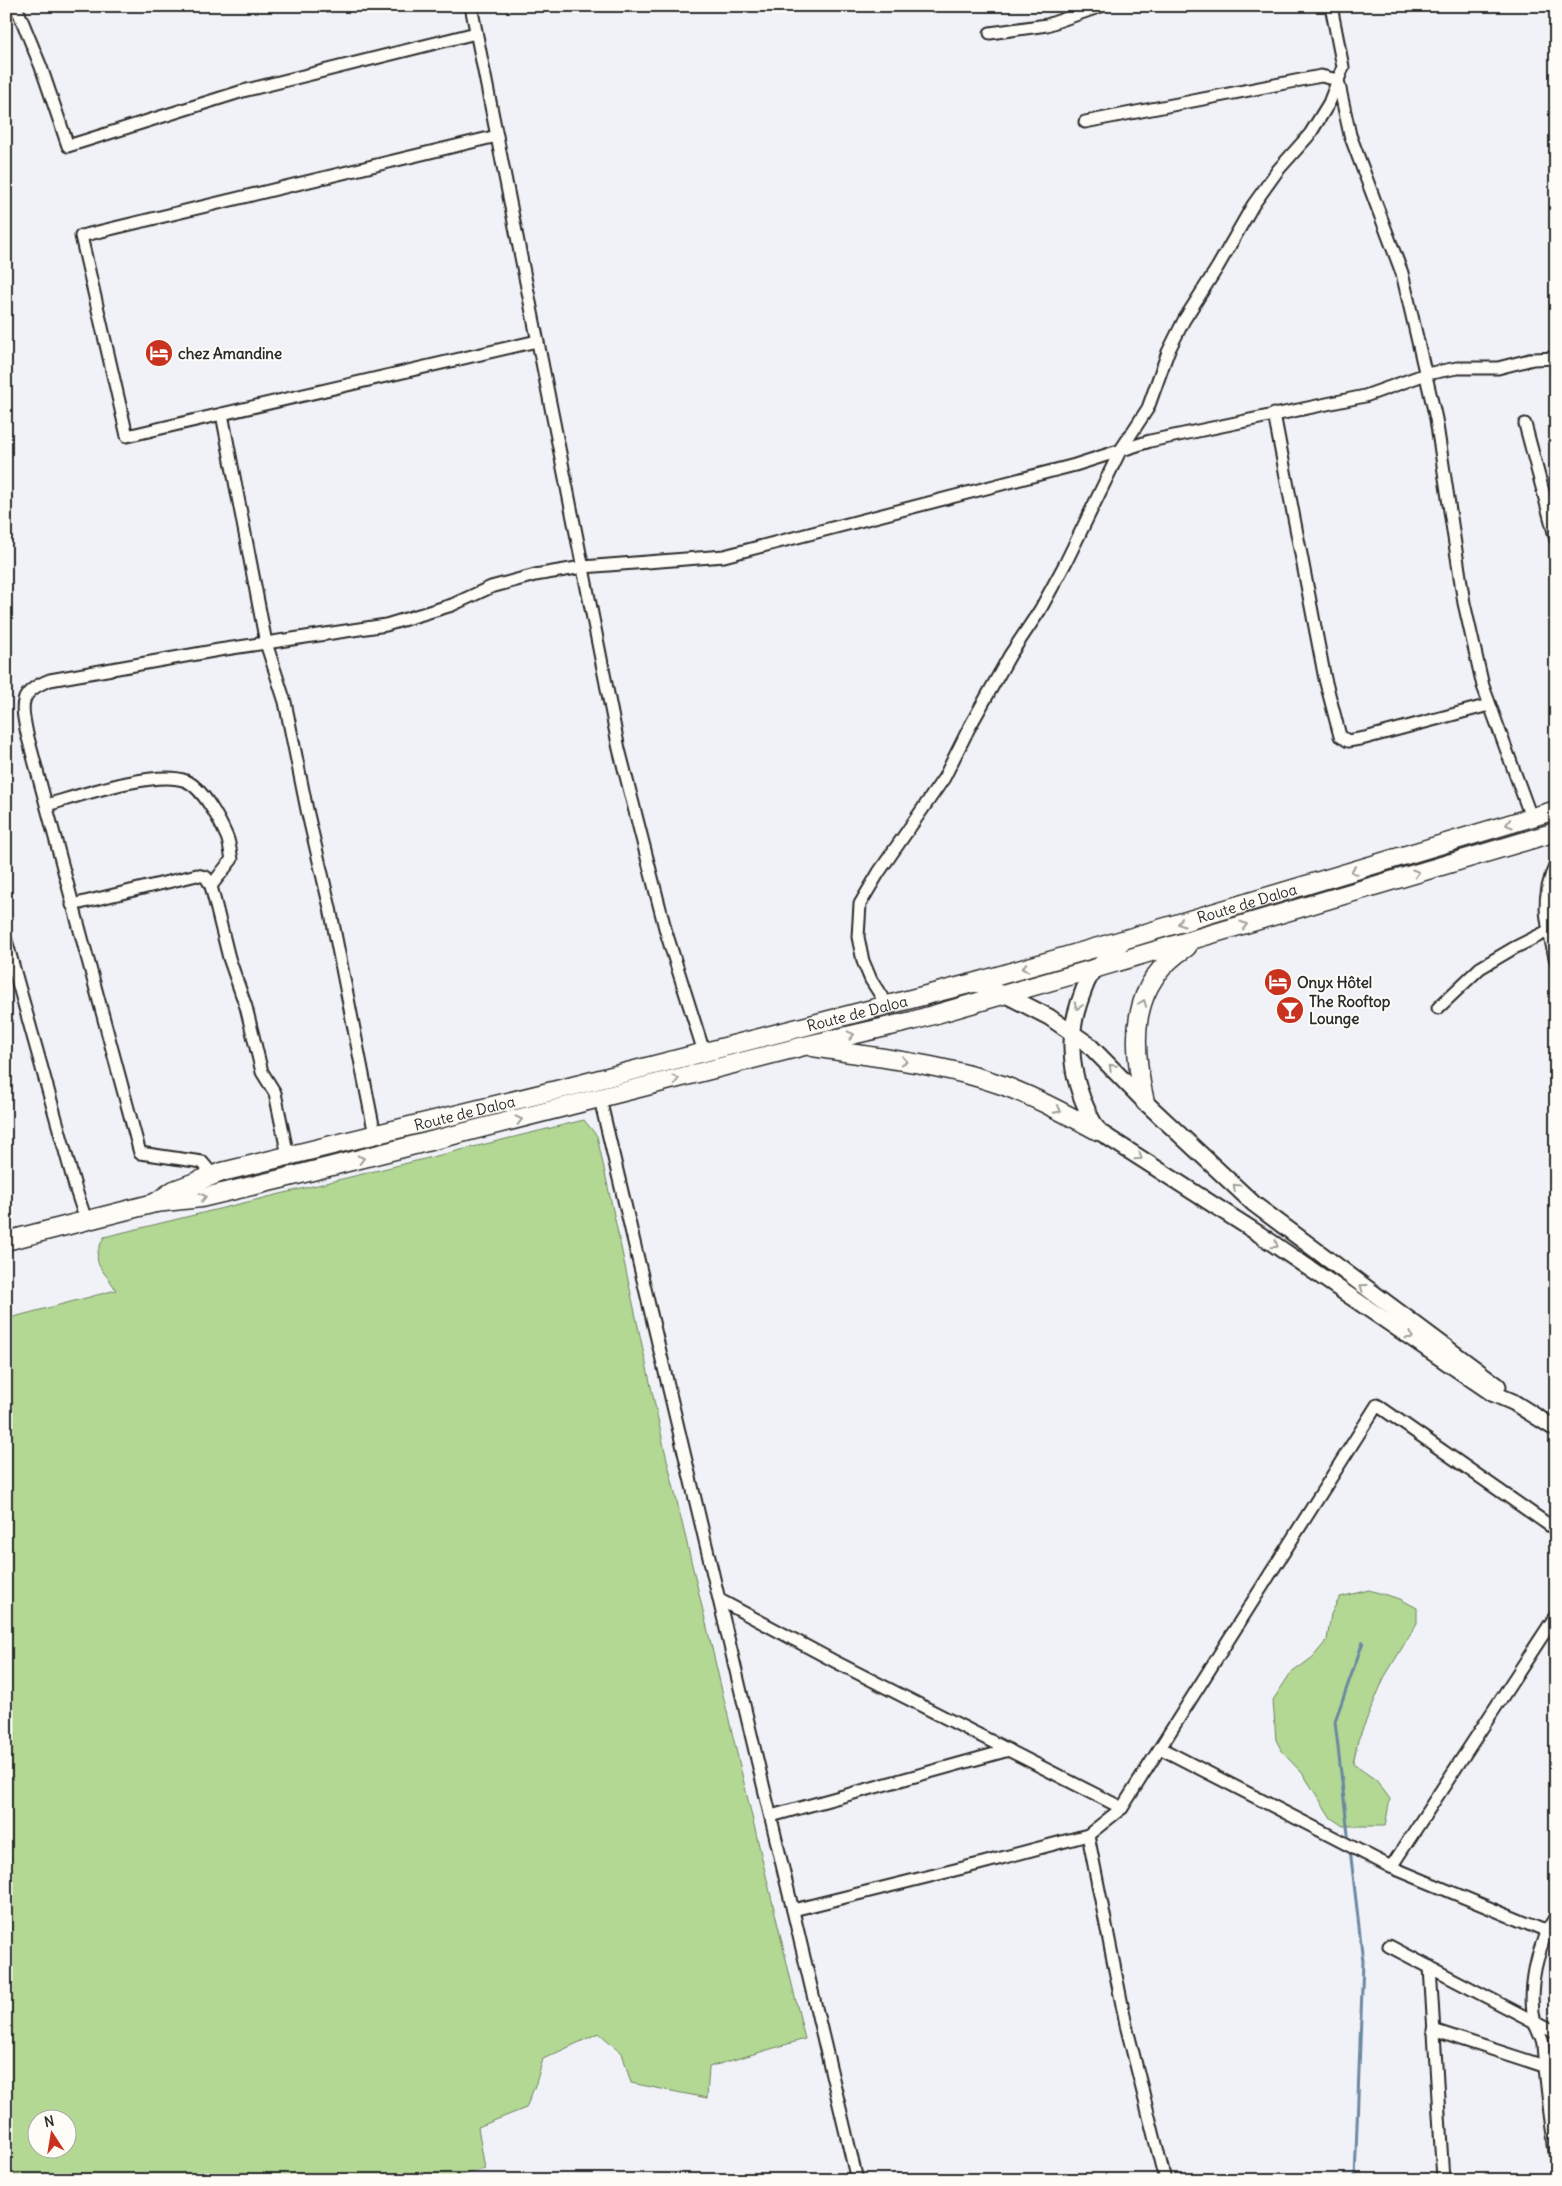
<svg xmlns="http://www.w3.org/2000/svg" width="1562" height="2186" font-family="Delius,sans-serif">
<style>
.green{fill:#b2d894;stroke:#6e8260;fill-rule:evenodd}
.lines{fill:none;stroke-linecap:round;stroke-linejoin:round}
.stream{stroke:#6a88a1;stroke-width:3}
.minor-casing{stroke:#2b2b2b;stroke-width:15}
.secondary-casing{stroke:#2b2b2b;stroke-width:19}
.trunk-casing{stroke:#2b2b2b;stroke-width:21}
.minor{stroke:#fdfcf7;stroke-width:11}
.secondary{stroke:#fdfcf7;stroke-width:15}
.trunk{stroke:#fdfcf7;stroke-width:18}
.oneway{stroke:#9e9e9b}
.labels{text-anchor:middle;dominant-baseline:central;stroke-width:4;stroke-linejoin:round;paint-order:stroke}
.poi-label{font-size:15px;font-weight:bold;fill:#2b2b2b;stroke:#fdfcf7;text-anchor:start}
.street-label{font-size:15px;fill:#2b2b2b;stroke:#fdfcf7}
</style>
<rect width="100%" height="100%" fill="#f0f2f8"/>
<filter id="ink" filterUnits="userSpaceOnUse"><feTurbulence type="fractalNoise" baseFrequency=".02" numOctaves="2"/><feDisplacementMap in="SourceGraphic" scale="10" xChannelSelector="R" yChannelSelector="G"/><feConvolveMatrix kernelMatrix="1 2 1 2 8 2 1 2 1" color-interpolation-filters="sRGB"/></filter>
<g filter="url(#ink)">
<g class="green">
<path d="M584,1120L597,1136L664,1447L805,2039L709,2067L707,2098L631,2083L622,2053L599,2033L543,2059L536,2083L526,2108L478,2127L485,2169L442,2180H6V1319L116,1290C102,1266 89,1266 104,1237ZM38,2118H68V2148H38Z"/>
<polygon points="1369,1590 1400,1599 1417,1608 1417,1623 1384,1678 1358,1740 1353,1764 1376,1780 1390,1799 1385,1826 1343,1826 1331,1818 1303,1774 1283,1753 1276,1740 1273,1700 1290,1674 1313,1657 1327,1640 1331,1614 1340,1597"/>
</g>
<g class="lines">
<g class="stream">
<polyline points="1349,1843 1335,1721 1363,1642"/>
<polyline points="1350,1849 1363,1961 1355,2180"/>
</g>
<defs>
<g id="minor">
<polyline points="16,6 41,67 68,146 243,91 476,33"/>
<polyline points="471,6 619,749 666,932 704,1052"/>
<polyline points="1331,6 1343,67 1338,80 1350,135 1402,273 1436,419 1464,603 1483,686 1531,817"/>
<polyline points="990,33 1047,25 1101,6"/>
<polyline points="497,136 81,236 127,436 537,341"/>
<polyline points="222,414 266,643 285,702 307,810 330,908 375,1135"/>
<polyline points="1274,414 1325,679 1340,736 1348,741 1365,738 1489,705"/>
<polyline points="1525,424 1556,540"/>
<path d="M47,805C78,796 157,769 186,781C203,788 220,821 227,837C230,844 230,852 232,859L211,886"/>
<path d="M1556,864C1539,899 1547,925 1556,961"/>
<polyline points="72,905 197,875 206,877 211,886 229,958 246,1007 262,1072 275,1093 288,1156"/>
<polyline points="6,940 76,1190 86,1220"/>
<polyline points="887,1005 871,980 863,961 858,937 860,904 879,872 944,778 969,728 1010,655 1040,610 1066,562 1120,451 1148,408 1168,352 1184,320 1217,268 1253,205 1278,170 1310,134 1329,103 1338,80 1321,76 1085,122"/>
<polyline points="1438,1008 1480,968 1514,948 1548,931"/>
<polyline points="600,1099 857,2180"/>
<path d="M213,1175L202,1162L140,1153L27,734C21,704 18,692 50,680L219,650L386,625L452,605L491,587L535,575L583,567L724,556L1075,465L1150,441L1365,396L1426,374L1457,368H1498L1533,359L1556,358"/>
<polyline points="720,1600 834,1661 1122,1808"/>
<polyline points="1160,1748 1391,1867 1545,1931"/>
<polyline points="771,1816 1009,1750"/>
<polyline points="1088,1835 1126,2025 1165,2180"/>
<polyline points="1391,1867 1556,1615"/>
<polyline points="793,1910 979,1864 1088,1835 1122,1808 1377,1405 1556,1530"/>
<path d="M1556,1916C1537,1943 1527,1991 1535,2023C1537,2031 1542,2037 1543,2045C1546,2083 1551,2122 1556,2160"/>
<polyline points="1389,1946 1556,2033"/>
<polyline points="1430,1967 1443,2180"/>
<polyline points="1433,2030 1544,2066"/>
</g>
<g id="secondary">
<path d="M1126,939C1114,951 1098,964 1089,978C1085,985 1082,995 1079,1003C1064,1049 1074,1090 1098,1131L1259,1234L1492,1393L1513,1402L1556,1429"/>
<polyline points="973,983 1006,995 1049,1017 1088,1044 1145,1102 1254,1204 1498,1386"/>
</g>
<g id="trunk">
<path d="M812,1047C876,1058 940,1063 1002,1085C1035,1097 1066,1114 1098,1131"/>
<path d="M1145,1102C1131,1043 1129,983 1187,947"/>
<path id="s1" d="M155,1203L174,1190L222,1172L569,1087L973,983L1126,939L1556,810"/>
<polyline points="6,1241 155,1203 201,1198 281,1179 804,1046 912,1021 1097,968 1556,832"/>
</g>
</defs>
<use href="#minor" class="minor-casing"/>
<use href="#secondary" class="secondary-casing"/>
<use href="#trunk" class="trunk-casing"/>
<use href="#minor" class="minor"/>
<use href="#secondary" class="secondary"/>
<use href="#trunk" class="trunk"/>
</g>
<defs><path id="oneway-chevron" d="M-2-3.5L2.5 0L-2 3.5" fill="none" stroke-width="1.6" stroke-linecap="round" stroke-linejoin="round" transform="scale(1.25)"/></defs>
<g class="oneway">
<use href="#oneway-chevron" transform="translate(1509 824) rotate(163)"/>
<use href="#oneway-chevron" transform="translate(1354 871) rotate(163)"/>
<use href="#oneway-chevron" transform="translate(1416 873) rotate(-17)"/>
<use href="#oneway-chevron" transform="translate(1181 923) rotate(163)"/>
<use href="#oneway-chevron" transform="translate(1244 925) rotate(-17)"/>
<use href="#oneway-chevron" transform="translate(1025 968) rotate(164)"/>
<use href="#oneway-chevron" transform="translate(1143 1003) rotate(-69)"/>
<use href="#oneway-chevron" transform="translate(1078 1006) rotate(109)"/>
<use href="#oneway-chevron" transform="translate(851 1035) rotate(-13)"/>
<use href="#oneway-chevron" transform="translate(904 1061) rotate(10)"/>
<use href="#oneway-chevron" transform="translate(1112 1067) rotate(-135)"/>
<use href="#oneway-chevron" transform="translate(676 1079) rotate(-15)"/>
<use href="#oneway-chevron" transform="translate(1058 1110) rotate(28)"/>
<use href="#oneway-chevron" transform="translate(519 1120) rotate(-14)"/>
<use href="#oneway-chevron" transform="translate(1139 1157) rotate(33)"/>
<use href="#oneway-chevron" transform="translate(361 1159) rotate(-14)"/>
<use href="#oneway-chevron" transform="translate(1236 1187) rotate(-137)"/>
<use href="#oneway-chevron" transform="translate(203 1197) rotate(-12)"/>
<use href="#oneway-chevron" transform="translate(1275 1245) rotate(34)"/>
<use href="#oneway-chevron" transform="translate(1363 1287) rotate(-144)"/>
<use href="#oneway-chevron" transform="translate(1410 1336) rotate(35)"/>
</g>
</g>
<defs>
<symbol id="hotel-disc" viewBox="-11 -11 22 22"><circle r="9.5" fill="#c8321e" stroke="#fdfcf7"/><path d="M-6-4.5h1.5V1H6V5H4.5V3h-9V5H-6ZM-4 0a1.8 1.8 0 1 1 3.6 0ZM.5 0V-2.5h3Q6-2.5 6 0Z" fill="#fff"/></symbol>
<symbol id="bar-disc" viewBox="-11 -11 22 22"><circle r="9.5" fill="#c8321e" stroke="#fdfcf7"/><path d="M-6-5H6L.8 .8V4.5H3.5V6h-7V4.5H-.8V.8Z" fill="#fff"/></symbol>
</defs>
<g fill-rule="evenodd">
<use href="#hotel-disc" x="143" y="337" width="32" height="32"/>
<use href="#hotel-disc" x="1262" y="966" width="32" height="32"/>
<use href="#bar-disc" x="1274" y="994" width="32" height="32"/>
</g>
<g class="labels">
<g class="poi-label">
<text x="178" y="353">chez Amandine</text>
<text x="1297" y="982">Onyx Hôtel</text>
<text x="1309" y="1001">The Rooftop<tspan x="1309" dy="17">Lounge</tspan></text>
</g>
<g class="street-label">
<text stroke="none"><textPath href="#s1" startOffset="1134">Route de Daloa</textPath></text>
<text stroke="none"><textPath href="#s1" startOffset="729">Route de Daloa</textPath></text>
<text stroke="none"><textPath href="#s1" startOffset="324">Route de Daloa</textPath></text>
</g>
</g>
<rect width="1562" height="2186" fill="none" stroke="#fdfcf7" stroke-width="25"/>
<rect x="12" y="12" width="1537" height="2161" fill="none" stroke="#2b2b2b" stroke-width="2" filter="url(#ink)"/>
<g transform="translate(52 2134) rotate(348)"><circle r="24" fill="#fdfcf7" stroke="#a9a8a5"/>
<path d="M0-4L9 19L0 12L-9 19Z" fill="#c8321e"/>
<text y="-8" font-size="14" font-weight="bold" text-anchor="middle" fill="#2b2b2b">N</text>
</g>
</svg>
